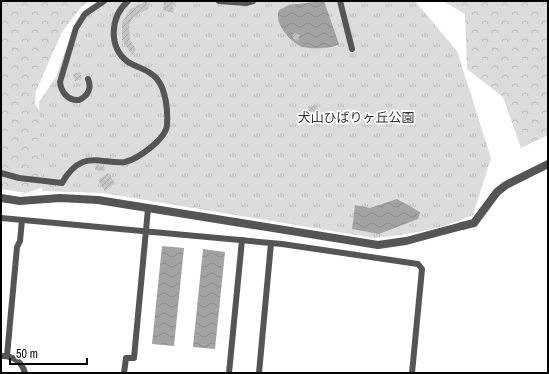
<svg xmlns="http://www.w3.org/2000/svg" width="549" height="374" font-family="'Archivo Narrow','Noto Sans JP',sans-serif">
<style>
.forest{fill:url(#forest-crowns)}
.park{fill:url(#park-tufts)}
.water{fill:url(#water-waves)}
.building{fill:url(#building-hatch)}
.lines{fill:none;stroke-linecap:round;stroke-linejoin:round}
.service{stroke:#555;stroke-width:6}
.minor{stroke:#555;stroke-width:8}
.tertiary{stroke:#555;stroke-width:8}
.labels{text-anchor:middle;dominant-baseline:central;stroke-width:3.5;stroke-linejoin:round;paint-order:stroke}
.park-label{font-size:13px;fill:#333;stroke:#fff}
</style>
<defs>
<pattern id="forest-crowns" width="20" height="18" patternUnits="userSpaceOnUse"><rect width="20" height="18" fill="#dcdcdc"/><path d="M2 6a3 3 0 1 1 6 0M12 15a3 3 0 1 1 6 0" fill="none" stroke="#bbb"/></pattern>
<pattern id="park-tufts" width="24" height="20" patternUnits="userSpaceOnUse"><rect width="24" height="20" fill="#dcdcdc"/><path d="M3 7l-1-3M5 7V3M7 7l1-3M15 17l-1-3M17 17v-4M19 17l1-3" fill="none" stroke="#bbb"/></pattern>
<pattern id="water-waves" width="16" height="10" patternUnits="userSpaceOnUse"><rect width="16" height="10" fill="#a3a3a3"/><path d="M0 5q4-4 8 0t8 0" fill="none" stroke="#8b8b8b"/></pattern>
<pattern id="building-hatch" width="6" height="6" patternUnits="userSpaceOnUse"><rect width="6" height="6" fill="#c4c4c4"/><path d="M-1 1l2-2M0 6l6-6M5 7l2-2" fill="none" stroke="#a7a7a7"/></pattern>
</defs>
<rect width="100%" height="100%" fill="#fff"/>
<g class="forest">
<polygon points="1,1 90,1 82,6 62,32 36,91 35,104 41,113 46,186 26,193 1,189"/>
<polygon points="443,1 548,1 548,135 521,148 503,97 467,69 465,14"/>
</g>
<path class="park" d="M97,1H415L457,51L491,158L473,215C442,229 408,235 374,238L103,193L42,191L39,102L56,77L74,26L82,12Z"/>
<g class="water">
<path d="M324,1L339,44C331,49 311,49 303,47C291,44 273,22 279,10L289,5Z"/>
<polygon points="397,199 420,212 418,219 379,234 352,229 355,205 370,208"/>
<polygon points="162,246 184,248 174,346 152,344"/>
<polygon points="203,249 225,252 215,349 193,347"/>
</g>
<g class="building">
<polygon points="147,1 148,9 134,16 129,25 130,40 136,49 132,55 122,40 122,23 130,9"/>
<polygon points="164,1 176,1 175,5 172,5 172,7 174,8 173,13 163,10"/>
<polygon points="294,33 300,35 298,41 292,38"/>
<polygon points="80,72 82,79 75,81 73,74"/>
<polygon points="317,105 318,111 308,112 308,106"/>
<polygon points="96,165 105,167 104,171 95,170"/>
<polygon points="108,173 115,183 105,191 98,180"/>
</g>
<g class="lines">
<g class="service">
<polyline points="219,1 246,3 253,1"/>
<polyline points="340,1 352,49"/>
<path d="M88,79C92,88 88,96 79,100C68,101 61,92 60,82L76,28L85,14L104,1"/>
<path d="M1,173L19,178L62,183C67,174 73,166 83,162C96,157 111,164 125,162C138,159 166,139 167,125C168,111 166,90 157,79C149,69 137,68 128,62C108,47 110,17 128,1"/>
<polyline points="1,218 282,244 418,264 422,269 412,373"/>
<path d="M1,356C13,355 22,362 25,373"/>
<polyline points="7,356 17,247 20,241 22,220"/>
<polyline points="124,373 126,358 134,358 148,209"/>
<polyline points="229,373 242,240"/>
<polyline points="259,373 271,243"/>
</g>
<polyline class="minor" points="462,226 474,223 497,192 506,185 548,164"/>
<polyline class="tertiary" points="1,198 20,201 60,198 98,200 378,245 406,241 462,226"/>
</g>
<g class="labels">
<g class="park-label">
<text x="356" y="117">犬山ひばりヶ丘公園</text>
</g>
</g>
<rect width="549" height="374" fill="none" stroke="#000000" stroke-width="4"/>
<path d="M10 358v6h77v-6" fill="none" stroke="#000000" stroke-width="2"/>
<text x="16" y="358" font-size="12" fill="#000000" stroke="#ffffff" stroke-width="3" paint-order="stroke">50 m</text>
</svg>
